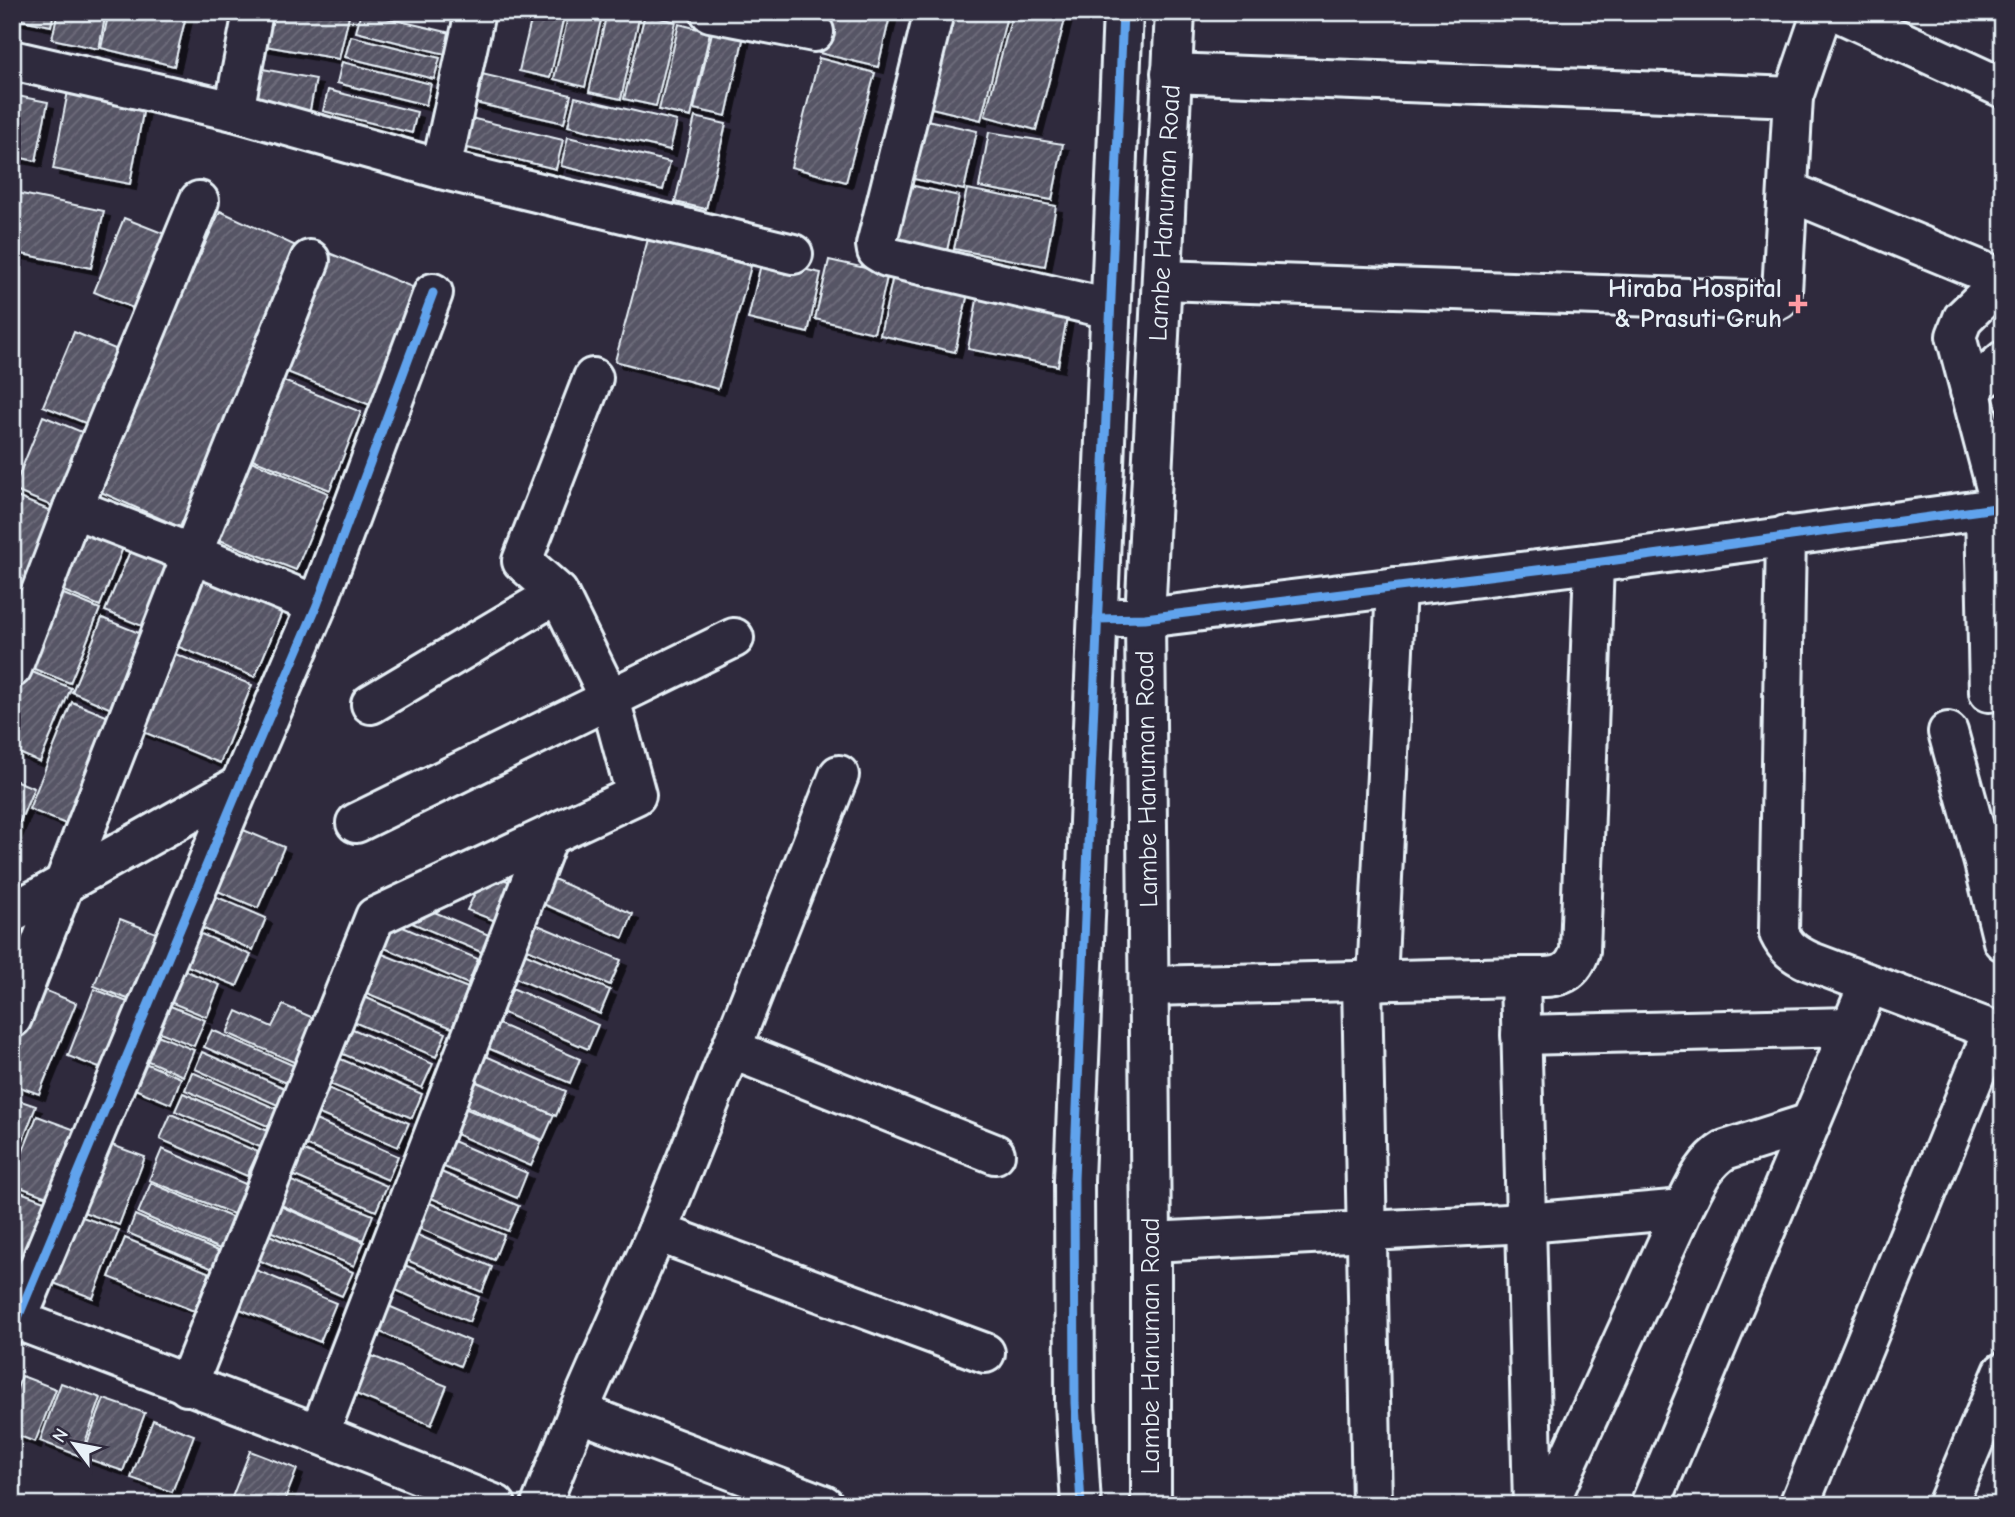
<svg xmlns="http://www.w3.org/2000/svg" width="2015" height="1517" font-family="'Comic Neue',sans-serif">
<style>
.building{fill:url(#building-hatch);stroke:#e8f1f8;stroke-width:2;filter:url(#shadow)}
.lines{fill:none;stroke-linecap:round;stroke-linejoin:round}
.minor-casing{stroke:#e8f1f8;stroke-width:44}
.minor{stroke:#2f2a3d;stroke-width:38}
.cycleway-casing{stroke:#2f2a3d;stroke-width:13}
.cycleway{stroke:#60a3ed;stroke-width:9}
.poi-dot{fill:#ff9aa2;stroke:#2f2a3d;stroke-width:2.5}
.labels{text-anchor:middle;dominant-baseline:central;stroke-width:5;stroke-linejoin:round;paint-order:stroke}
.street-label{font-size:26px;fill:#e8f1f8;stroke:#2f2a3d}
.poi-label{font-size:26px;font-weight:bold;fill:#e8f1f8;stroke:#2f2a3d;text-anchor:end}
</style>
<defs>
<pattern id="building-hatch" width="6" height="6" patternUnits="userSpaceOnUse" patternTransform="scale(1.75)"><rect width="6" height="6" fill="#575565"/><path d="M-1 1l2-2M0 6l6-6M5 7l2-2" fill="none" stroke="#6f6e7c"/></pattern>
<filter id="shadow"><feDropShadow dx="6" dy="6" stdDeviation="0" flood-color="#0009"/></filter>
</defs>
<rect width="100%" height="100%" fill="#2f2a3d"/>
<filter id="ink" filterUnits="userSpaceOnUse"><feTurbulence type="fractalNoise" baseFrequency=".0143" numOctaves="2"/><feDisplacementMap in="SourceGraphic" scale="14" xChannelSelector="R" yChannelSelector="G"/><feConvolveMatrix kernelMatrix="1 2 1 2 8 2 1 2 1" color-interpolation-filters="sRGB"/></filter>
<g filter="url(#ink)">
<g class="building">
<polygon points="12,12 54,12 51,26 12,18"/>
<polygon points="58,12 106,12 99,49 52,39"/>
<polygon points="109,12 187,12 174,66 101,48"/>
<polygon points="261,12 324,12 349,16 339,59 254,44"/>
<polygon points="361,12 451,33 445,54 356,32"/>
<polygon points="533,12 565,12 550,78 519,71"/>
<polygon points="569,12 603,12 585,87 554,79"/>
<polygon points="607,12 640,14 621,99 589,92"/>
<polygon points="829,12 891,12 878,67 819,53"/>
<polygon points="942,12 1008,12 981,120 919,105"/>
<polygon points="1013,12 1067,12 1036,130 985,116"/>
<polygon points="645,14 676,22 656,106 624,99"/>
<polygon points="679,24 710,32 691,117 659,110"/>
<polygon points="714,24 745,31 726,116 694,109"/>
<polygon points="351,36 440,58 434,79 345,57"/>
<polygon points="819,58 875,73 846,182 791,167"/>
<polygon points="342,62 431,84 426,105 337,83"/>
<polygon points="247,66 316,79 308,120 241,105"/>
<polygon points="469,71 571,95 564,123 462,100"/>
<polygon points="69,86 145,101 130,184 53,169"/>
<polygon points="328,90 417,112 412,133 323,111"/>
<polygon points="12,95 48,102 36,161 12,156"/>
<polygon points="575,97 677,121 670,150 568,126"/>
<polygon points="462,116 563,140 556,169 455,145"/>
<polygon points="695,117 726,124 706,209 675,202"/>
<polygon points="918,118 977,131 964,190 905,177"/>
<polygon points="989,132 1063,144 1052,200 979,187"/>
<polygon points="568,137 670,162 663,190 561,166"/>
<polygon points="901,183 959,196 946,255 887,241"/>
<polygon points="967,189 1056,206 1045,266 954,249"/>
<polygon points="12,192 104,211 91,268 12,252"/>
<polygon points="220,211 309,252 184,529 94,489"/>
<polygon points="124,218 175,238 145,313 94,292"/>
<polygon points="648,239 751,266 718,389 615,361"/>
<polygon points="329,253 417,289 370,405 282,370"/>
<polygon points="12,256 17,257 12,279"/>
<polygon points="762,260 821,273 808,333 748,319"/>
<polygon points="829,260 888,273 874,333 815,319"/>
<polygon points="893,276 968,293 955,352 880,335"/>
<polygon points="979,289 1069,306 1058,366 968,349"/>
<polygon points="74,332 125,353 95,427 43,406"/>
<polygon points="271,376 361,412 330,490 240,454"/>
<polygon points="43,416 94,437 64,511 13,490"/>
<polygon points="239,456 328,493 296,570 207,535"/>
<polygon points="12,495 61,515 31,589 12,582"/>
<polygon points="79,518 126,540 100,606 49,585"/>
<polygon points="136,537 187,558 157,632 105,611"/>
<polygon points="198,564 287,600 255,677 166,642"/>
<polygon points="49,588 100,609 70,683 19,663"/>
<polygon points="12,589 32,597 12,647"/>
<polygon points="102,618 154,639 123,714 72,692"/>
<polygon points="163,649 252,685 220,763 131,727"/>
<polygon points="20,667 71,688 40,762 12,750 12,685"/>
<polygon points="72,702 121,722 78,829 29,809"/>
<polygon points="12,779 34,788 12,841"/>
<polygon points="241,829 284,847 258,908 215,890"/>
<polygon points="485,872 523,887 506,925 467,910"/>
<polygon points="547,876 633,914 623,938 536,901"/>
<polygon points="210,894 266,918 253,950 197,926"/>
<polygon points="413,903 496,938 488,955 405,920"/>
<polygon points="120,919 164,936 138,1003 94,986"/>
<polygon points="391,922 478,959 468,984 380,946"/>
<polygon points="533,923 621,960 610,985 523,947"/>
<polygon points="194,931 251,955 237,986 180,963"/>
<polygon points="380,953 468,988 452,1028 364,992"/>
<polygon points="524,953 610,990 600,1014 513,977"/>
<polygon points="169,964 220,985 207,1017 155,996"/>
<polygon points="32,985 76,1003 39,1094 12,1084 12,1033"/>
<polygon points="512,988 598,1025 588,1049 501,1012"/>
<polygon points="94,989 138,1006 112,1073 68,1056"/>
<polygon points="360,995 446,1033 436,1057 349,1020"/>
<polygon points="153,999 205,1020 194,1046 143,1025"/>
<polygon points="283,1005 316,1019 296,1063 227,1033 237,1011 272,1027"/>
<polygon points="494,1022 580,1059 570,1083 483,1046"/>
<polygon points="346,1026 433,1064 422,1088 336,1051"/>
<polygon points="143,1029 194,1050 183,1076 132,1054"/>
<polygon points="212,1030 297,1067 289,1084 204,1047"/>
<polygon points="202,1052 287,1089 280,1106 195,1069"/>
<polygon points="479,1053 566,1091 556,1116 468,1078"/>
<polygon points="130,1057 181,1078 171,1104 120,1083"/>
<polygon points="336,1057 422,1094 412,1118 325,1082"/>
<polygon points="192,1072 277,1109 270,1127 185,1090"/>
<polygon points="467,1078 554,1115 543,1140 456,1102"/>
<polygon points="323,1086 409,1123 398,1147 312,1111"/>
<polygon points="183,1093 268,1131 260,1147 175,1111"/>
<polygon points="12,1098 36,1106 12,1169"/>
<polygon points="455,1104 542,1141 531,1166 444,1129"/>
<polygon points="171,1114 258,1152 247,1176 160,1139"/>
<polygon points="37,1116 81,1132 55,1200 12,1184 12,1179"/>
<polygon points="311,1118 398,1156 388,1180 301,1143"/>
<polygon points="441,1136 527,1173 517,1198 430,1161"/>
<polygon points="101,1141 145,1157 119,1225 75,1209"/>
<polygon points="162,1149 248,1185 236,1215 149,1180"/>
<polygon points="300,1149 387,1186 376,1211 290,1174"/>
<polygon points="432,1168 519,1206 508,1231 422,1194"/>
<polygon points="287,1179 373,1215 363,1240 276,1203"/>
<polygon points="151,1183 236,1219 222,1250 138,1213"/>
<polygon points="13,1189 57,1206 32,1274 12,1266"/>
<polygon points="418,1198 504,1235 494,1260 407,1223"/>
<polygon points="278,1205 364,1242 354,1266 267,1230"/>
<polygon points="74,1214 119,1230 93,1298 48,1281"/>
<polygon points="135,1215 220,1252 213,1269 128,1233"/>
<polygon points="406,1230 492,1267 482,1292 395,1255"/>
<polygon points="267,1234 353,1272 342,1296 256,1259"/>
<polygon points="125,1238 210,1273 194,1311 109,1277"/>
<polygon points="393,1260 479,1297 469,1322 382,1284"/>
<polygon points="251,1268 336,1303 320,1342 235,1307"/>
<polygon points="384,1304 470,1341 460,1366 373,1329"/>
<polygon points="362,1352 447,1386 431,1425 346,1390"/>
<polygon points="22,1376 56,1389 35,1442 12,1433 12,1400"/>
<polygon points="61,1383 101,1398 80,1456 40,1441"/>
<polygon points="104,1399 145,1413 123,1471 82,1457"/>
<polygon points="153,1420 194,1435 172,1492 131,1478"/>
<polygon points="250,1451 297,1469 283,1505 229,1505"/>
</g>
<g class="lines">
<defs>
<g id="minor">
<polyline points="710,12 814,32"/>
<polyline points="934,12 876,245 877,251 887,257 1110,309"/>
<polyline points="1838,12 2003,88"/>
<polyline points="12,60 234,111 441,169 793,254"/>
<polyline points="1171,73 1793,97"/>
<polyline points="234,111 253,12"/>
<polyline points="441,169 475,12"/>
<polyline points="1788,191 2002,279"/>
<polyline points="1162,280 1775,301 1779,299 1782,292 1793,97 1822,12"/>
<polyline points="1970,391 2003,361"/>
<polyline points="2001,507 1956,336 1963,318 2003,279"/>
<polyline points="73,508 192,554 317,605"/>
<polyline points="1985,510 1989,692"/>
<path d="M1786,535L1779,933C1786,948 1794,954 1809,961L2003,1034"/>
<polyline points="1120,618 1145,618 1594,563 2003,507"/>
<polyline points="12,668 73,508 199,201"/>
<polyline points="371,704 558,593 522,561 593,378"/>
<polyline points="1948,732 1984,863 2003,941"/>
<polyline points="356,823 734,638"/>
<polyline points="12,913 240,785"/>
<polyline points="1520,977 1533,1505"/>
<polyline points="1362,981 1372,1505"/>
<polyline points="1377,981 1396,587"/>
<path d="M1149,986L1520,977C1548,976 1570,983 1580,951L1594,563"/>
<polyline points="12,1018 192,554 310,260"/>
<polyline points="1521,1035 1851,1027"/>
<polyline points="731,1049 995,1154"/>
<polyline points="657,1232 985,1353"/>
<polyline points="1151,1242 1527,1223 1683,1209"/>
<polyline points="12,1318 319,1434 496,1505"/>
<polyline points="17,1320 240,785 317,605 433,293"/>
<polyline points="187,1386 375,917 636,795 610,699 558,593"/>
<polyline points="578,1412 824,1505"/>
<polyline points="319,1434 548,837"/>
<polyline points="541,1505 578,1412 657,1232 731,1049 839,775"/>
<polyline points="1081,1505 1075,1403 1074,1179 1123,12"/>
<polyline points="1151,1505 1151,1242 1145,618 1175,12"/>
<path d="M1548,1505L1683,1209C1694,1188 1703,1163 1725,1150L1810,1123"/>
<polyline points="1650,1505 1869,984"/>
<polyline points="1799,1505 1993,1030"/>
<polyline points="1947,1505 2003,1372"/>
</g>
</defs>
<use href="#minor" class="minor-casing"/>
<use href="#minor" class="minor"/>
<defs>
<g id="cycleway">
<polyline points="1097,619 1145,618 1594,563 2003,507"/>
<polyline points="17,1320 240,785 317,605 433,293"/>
<polyline points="1081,1505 1075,1403 1074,1179 1123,12"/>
</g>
</defs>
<use href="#cycleway" class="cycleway-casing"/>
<use href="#cycleway" class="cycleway"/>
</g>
</g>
<path class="poi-dot" d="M1794.5 293.5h7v7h7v7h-7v7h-7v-7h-7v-7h7z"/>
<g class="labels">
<g class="street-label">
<text transform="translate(1165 213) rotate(-87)">Lambe Hanuman Road</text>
<text transform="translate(1147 779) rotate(-91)">Lambe Hanuman Road</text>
<text transform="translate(1151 1346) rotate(-90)">Lambe Hanuman Road</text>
</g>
<g class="poi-label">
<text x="1782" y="289">Hiraba Hospital<tspan x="1782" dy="30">&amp; Prasuti Gruh</tspan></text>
</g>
</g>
<rect width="2015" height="1517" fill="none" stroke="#2f2a3d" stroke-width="42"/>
<rect x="21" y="21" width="1973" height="1475" fill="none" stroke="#e8f1f8" stroke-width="2.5" filter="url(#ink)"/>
<g transform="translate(74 1444) rotate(302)" stroke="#2f2a3d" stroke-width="5" paint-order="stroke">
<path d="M0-5L12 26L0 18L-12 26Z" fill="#e8f1f8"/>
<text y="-10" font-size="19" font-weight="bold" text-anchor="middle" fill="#e8f1f8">N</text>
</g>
</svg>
